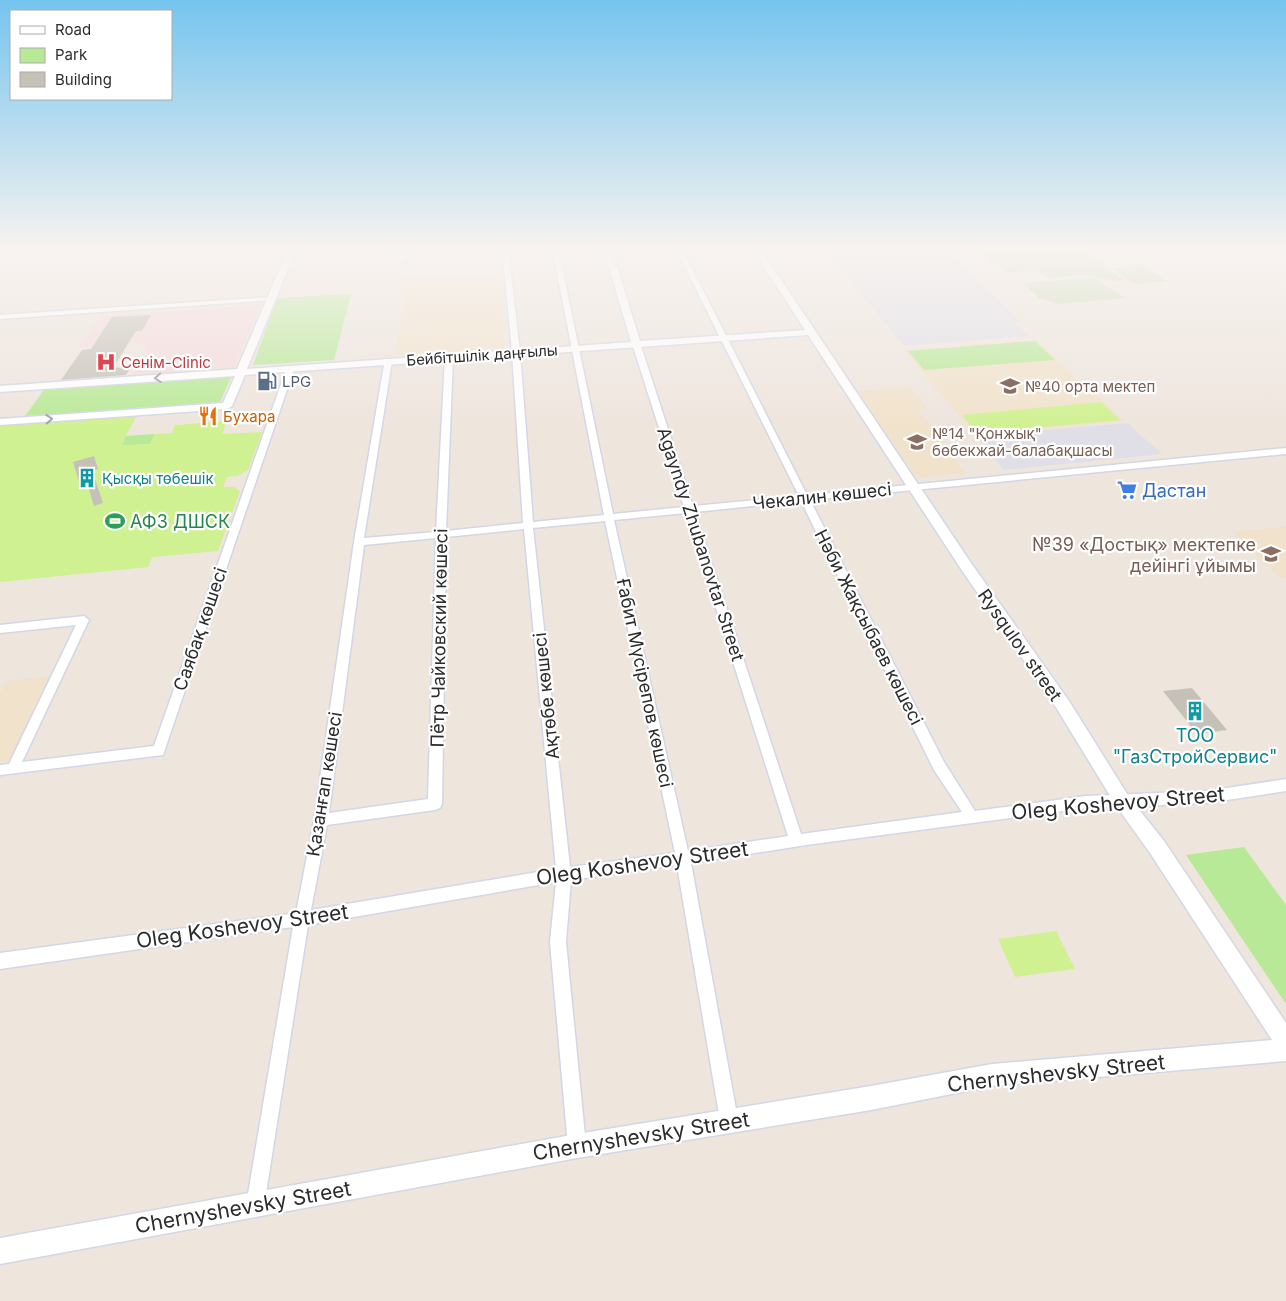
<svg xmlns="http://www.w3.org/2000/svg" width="1286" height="1301" font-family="Inter,sans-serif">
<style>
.industrial{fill:#e0dee6}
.education{fill:#f1e2cb}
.medical{fill:#f5dadd}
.green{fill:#b8e996}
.cemetery{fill:#c9dab3}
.pitch{fill:#cff191}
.building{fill:#c6c1b8}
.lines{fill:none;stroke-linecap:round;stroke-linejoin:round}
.street-casing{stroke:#d2d7e5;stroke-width:3}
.secondary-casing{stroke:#d2d7e5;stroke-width:3}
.street{fill:#fff;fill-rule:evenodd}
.secondary{fill:#fff;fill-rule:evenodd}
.rail{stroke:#9fa4b7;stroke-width:2}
.oneway{stroke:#a0a0a0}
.labels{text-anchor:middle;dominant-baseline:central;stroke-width:4.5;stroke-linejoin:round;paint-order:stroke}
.far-street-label{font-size:15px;fill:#2c2c2c;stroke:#fff}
.far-health-label{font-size:15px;fill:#be3a42;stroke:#fff;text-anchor:start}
.far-service-label{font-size:15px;fill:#4e5e75;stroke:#fff;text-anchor:start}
.far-education-label{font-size:15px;fill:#785e54;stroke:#fff;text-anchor:start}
.far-food-label{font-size:15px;fill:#c56008;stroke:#fff;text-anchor:start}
.far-culture-label{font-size:15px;fill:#0d838f;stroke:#fff;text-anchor:start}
.shop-label{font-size:18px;fill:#366cbe;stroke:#fff;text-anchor:start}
.street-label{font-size:18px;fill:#2c2c2c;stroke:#fff}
.leisure-label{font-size:18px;fill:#27864d;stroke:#fff;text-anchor:start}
.education-label{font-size:18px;fill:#785e54;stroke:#fff;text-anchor:end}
.culture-label{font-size:18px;fill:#0d838f;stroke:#fff}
.near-street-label{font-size:21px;fill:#2c2c2c;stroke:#fff}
</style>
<rect width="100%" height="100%" fill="#eee5dd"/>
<g class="industrial">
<polygon points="823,247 943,247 1020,321 1013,322 1028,336 904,346"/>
<polygon points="1127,423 1162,454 1004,470 977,436"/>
</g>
<g class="education">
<polygon points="501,273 504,347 396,355 405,291 395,291 396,275 442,274 442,277"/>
<polygon points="1036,340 1125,421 975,435 904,350"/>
<polygon points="910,387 928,409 918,410 965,473 917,478 858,391"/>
<polygon points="1286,527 1286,577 1280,578 1232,531"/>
<polygon points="52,676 13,760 0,762 0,693 7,681"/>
</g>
<polygon class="medical" points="261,305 234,367 133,375 148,347 140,343 78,347 100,316"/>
<g class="green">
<polygon points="351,294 334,360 253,365 277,298"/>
<polygon points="1035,341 1055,360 924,370 908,351"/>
<polygon points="231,377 220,402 25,416 44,390"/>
<polygon points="155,434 150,444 121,446 126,436"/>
<polygon points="1244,847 1286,905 1286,1004 1186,855"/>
</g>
<g class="cemetery">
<polygon points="975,247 1074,247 1125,280 1115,281 1089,275 1049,278 1037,271 1005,272"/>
<polygon points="1141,264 1167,281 1135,284 1112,269"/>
<polygon points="1094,278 1125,298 1060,304 1039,298 1023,283"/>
</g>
<g class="pitch">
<polygon points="1101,402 1120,420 977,433 962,415"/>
<polygon points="119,416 136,417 121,445 150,444 155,434 172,433 175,425 227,421 222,434 262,432 248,470 237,476 227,477 223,487 234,487 240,491 218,551 152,557 148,567 0,582 0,425"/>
<polygon points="1056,931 1075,969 1015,977 998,939"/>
</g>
<g class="building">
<polygon points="151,315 142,331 136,331 113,368 131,367 126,375 61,380 82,350 91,349 112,317"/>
<polygon points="94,456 98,469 92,470 103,503 94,506 88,486 81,488 73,462"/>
<polygon points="1192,688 1227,730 1197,734 1163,691"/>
</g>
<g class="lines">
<defs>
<g id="street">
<polygon points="398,247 404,247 404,261 399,260"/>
<path d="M502,247H508L520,352L533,522L604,515L552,247H558L613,514L684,507L632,343L636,341L640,343L693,506L799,496L675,247H681L807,495L1286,448V454L810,500L944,762L975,811L1086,796L1207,791L1286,779V791L1207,803L1086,808L806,845L691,863L738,1120L735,1126L729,1129L723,1126L720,1120L677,865L571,880L566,942L586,1146L583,1152L577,1155L571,1152L568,1146L550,942L556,882L308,925L264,1206L262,1213L255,1215L248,1213L246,1206L293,927L0,969V953L296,913L314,820L354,542L385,359L392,361L364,538L436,532L445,357L449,355L453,357L446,531L523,523L512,352ZM801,501L934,770L962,812L801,834L695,512ZM686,513L788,836L688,851L614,520ZM605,521L675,853L570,867L533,528ZM524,529L556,869L311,910L327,825L435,810L440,808L442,804L446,537ZM436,538L428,799L329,813L364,545Z"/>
<polygon points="272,297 274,298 274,300 0,319 0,315"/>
<polygon points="287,367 294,369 163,755 0,775 0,765 9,764 76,625 0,633 0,625 84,616 89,620 22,762 154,746"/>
</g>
<polygon id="secondary" points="289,247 297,247 247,369 631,342 603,247 611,247 640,341 805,330 751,247 759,247 971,563 1069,701 1129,797 1164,841 1286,1023 1286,1061 992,1086 871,1110 577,1158 0,1264 0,1238 577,1134 871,1086 992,1064 1272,1040 1150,853 1117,807 1057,709 961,569 808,335 245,375 232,406 227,409 0,425 0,419 223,403 235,376 0,392 0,386 237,369"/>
</defs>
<use href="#street" class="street-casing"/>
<use href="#secondary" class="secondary-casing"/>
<use href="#street" class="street"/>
<use href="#secondary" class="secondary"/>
<polyline class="rail" points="1280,247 1286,251"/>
</g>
<defs><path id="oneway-chevron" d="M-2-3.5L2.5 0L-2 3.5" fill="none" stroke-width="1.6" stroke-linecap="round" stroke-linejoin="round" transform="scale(1.25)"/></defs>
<g class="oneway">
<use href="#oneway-chevron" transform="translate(158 378) rotate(176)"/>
<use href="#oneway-chevron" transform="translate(49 419) rotate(-4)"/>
</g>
<linearGradient id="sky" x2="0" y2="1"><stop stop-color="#75c4ee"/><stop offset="0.58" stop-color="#f7f3f0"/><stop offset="1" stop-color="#f7f3f0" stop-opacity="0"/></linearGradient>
<rect width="1286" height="429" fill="url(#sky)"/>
<defs>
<symbol id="hospital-bare" viewBox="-9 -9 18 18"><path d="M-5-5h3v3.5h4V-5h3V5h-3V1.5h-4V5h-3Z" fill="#e0444e" stroke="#fff" stroke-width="2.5" paint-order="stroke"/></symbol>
<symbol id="fuel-bare" viewBox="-9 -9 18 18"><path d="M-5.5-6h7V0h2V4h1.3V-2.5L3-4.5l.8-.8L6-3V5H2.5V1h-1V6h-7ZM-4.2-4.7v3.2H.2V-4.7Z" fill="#5c6f8a" stroke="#fff" stroke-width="2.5" paint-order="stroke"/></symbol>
<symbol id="school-bare" viewBox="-9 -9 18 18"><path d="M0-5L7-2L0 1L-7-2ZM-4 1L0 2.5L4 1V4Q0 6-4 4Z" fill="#8d6e63" stroke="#fff" stroke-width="2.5" paint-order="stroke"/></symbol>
<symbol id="restaurant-bare" viewBox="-9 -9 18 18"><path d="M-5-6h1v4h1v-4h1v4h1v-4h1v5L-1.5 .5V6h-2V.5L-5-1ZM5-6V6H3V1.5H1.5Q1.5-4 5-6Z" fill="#e8710a" stroke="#fff" stroke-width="2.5" paint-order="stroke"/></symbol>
<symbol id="building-bare" viewBox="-9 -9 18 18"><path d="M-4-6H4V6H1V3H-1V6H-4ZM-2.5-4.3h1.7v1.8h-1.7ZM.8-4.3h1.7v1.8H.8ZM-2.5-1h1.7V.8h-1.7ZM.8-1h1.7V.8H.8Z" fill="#0f9aa8" stroke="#fff" stroke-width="2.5" paint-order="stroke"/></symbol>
<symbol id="supermarket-bare" viewBox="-9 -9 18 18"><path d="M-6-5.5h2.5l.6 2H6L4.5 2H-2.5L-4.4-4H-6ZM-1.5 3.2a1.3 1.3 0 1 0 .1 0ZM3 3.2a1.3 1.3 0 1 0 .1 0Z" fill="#3f7fe0" stroke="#fff" stroke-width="2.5" paint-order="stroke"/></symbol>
<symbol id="stadium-bare" viewBox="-9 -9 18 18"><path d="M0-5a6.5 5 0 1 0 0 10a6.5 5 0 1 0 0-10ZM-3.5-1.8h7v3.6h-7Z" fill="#2e9e5b" stroke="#fff" stroke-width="2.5" paint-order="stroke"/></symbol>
</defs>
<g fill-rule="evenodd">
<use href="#hospital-bare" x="92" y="348" width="28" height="28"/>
<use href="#fuel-bare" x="253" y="367" width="28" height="28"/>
<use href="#school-bare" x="996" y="372" width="28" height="28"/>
<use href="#restaurant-bare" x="194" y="402" width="28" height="28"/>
<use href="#school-bare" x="903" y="428" width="28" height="28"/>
<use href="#building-bare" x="73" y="464" width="28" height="28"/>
<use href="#supermarket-bare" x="1113" y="476" width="28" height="28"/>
<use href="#stadium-bare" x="101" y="507" width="28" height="28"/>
<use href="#school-bare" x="1257" y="540" width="28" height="28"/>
<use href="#building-bare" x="1181" y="697" width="28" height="28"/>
</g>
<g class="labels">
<g class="far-street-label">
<text transform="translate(482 355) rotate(-4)">Бейбітшілік даңғылы</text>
</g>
<g class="far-health-label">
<text x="121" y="362">Сенім-Clinic</text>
</g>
<g class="far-service-label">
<text x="282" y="381">LPG</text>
</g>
<g class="far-education-label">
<text x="1025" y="386">№40 орта мектеп</text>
<text x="932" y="433">№14 "Қонжық"<tspan x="932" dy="17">бөбекжай-балабақшасы</tspan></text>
</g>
<g class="far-food-label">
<text x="223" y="416">Бухара</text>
</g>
<g class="far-culture-label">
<text x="102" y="478">Қысқы төбешік</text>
</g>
<g class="shop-label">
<text x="1142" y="490">Дастан</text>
</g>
<g class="street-label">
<text transform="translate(822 496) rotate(-6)">Чекалин көшесі</text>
<text transform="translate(701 544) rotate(72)">Agayndy Zhubanovtar Street</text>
<text transform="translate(869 627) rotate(63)">Нәби Жақсыбаев көшесі</text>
<text transform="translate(200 629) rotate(-71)">Саябақ көшесі</text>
<text transform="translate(439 638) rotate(-89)">Пётр Чайковский көшесі</text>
<text transform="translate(1020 645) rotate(55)">Rysqulov street</text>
<text transform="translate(645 683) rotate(78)">Ғабит Мүсірепов көшесі</text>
<text transform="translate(546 696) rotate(-96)">Ақтөбе көшесі</text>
<text transform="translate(324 784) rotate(-81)">Қазанғап көшесі</text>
</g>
<g class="leisure-label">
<text x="130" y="521">АФЗ ДШСК</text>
</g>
<g class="education-label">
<text x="1256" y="544">№39 «Достық» мектепке<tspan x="1256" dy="21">дейінгі ұйымы</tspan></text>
</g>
<g class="culture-label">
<text x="1195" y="735">ТОО<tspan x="1195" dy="21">"ГазСтройСервис"</tspan></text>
</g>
<g class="near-street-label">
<text transform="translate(1118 803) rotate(-5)">Oleg Koshevoy Street</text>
<text transform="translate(642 863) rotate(-8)">Oleg Koshevoy Street</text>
<text transform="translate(242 926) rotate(-8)">Oleg Koshevoy Street</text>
<text transform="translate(1056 1073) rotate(-6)">Chernyshevsky Street</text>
<text transform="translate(641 1136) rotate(-9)">Chernyshevsky Street</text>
<text transform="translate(243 1207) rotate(-10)">Chernyshevsky Street</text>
</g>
</g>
<rect x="10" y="10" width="162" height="90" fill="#ffffff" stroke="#ababab"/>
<rect x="20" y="26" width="25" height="8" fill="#ffffff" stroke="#ababab"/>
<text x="55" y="35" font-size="15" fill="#2c2c2c">Road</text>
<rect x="20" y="48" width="25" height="15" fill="#b8e996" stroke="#ababab"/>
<text x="55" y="60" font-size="15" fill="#2c2c2c">Park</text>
<rect x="20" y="72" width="25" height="15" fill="#c6c1b8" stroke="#ababab"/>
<text x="55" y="85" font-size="15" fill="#2c2c2c">Building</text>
</svg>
